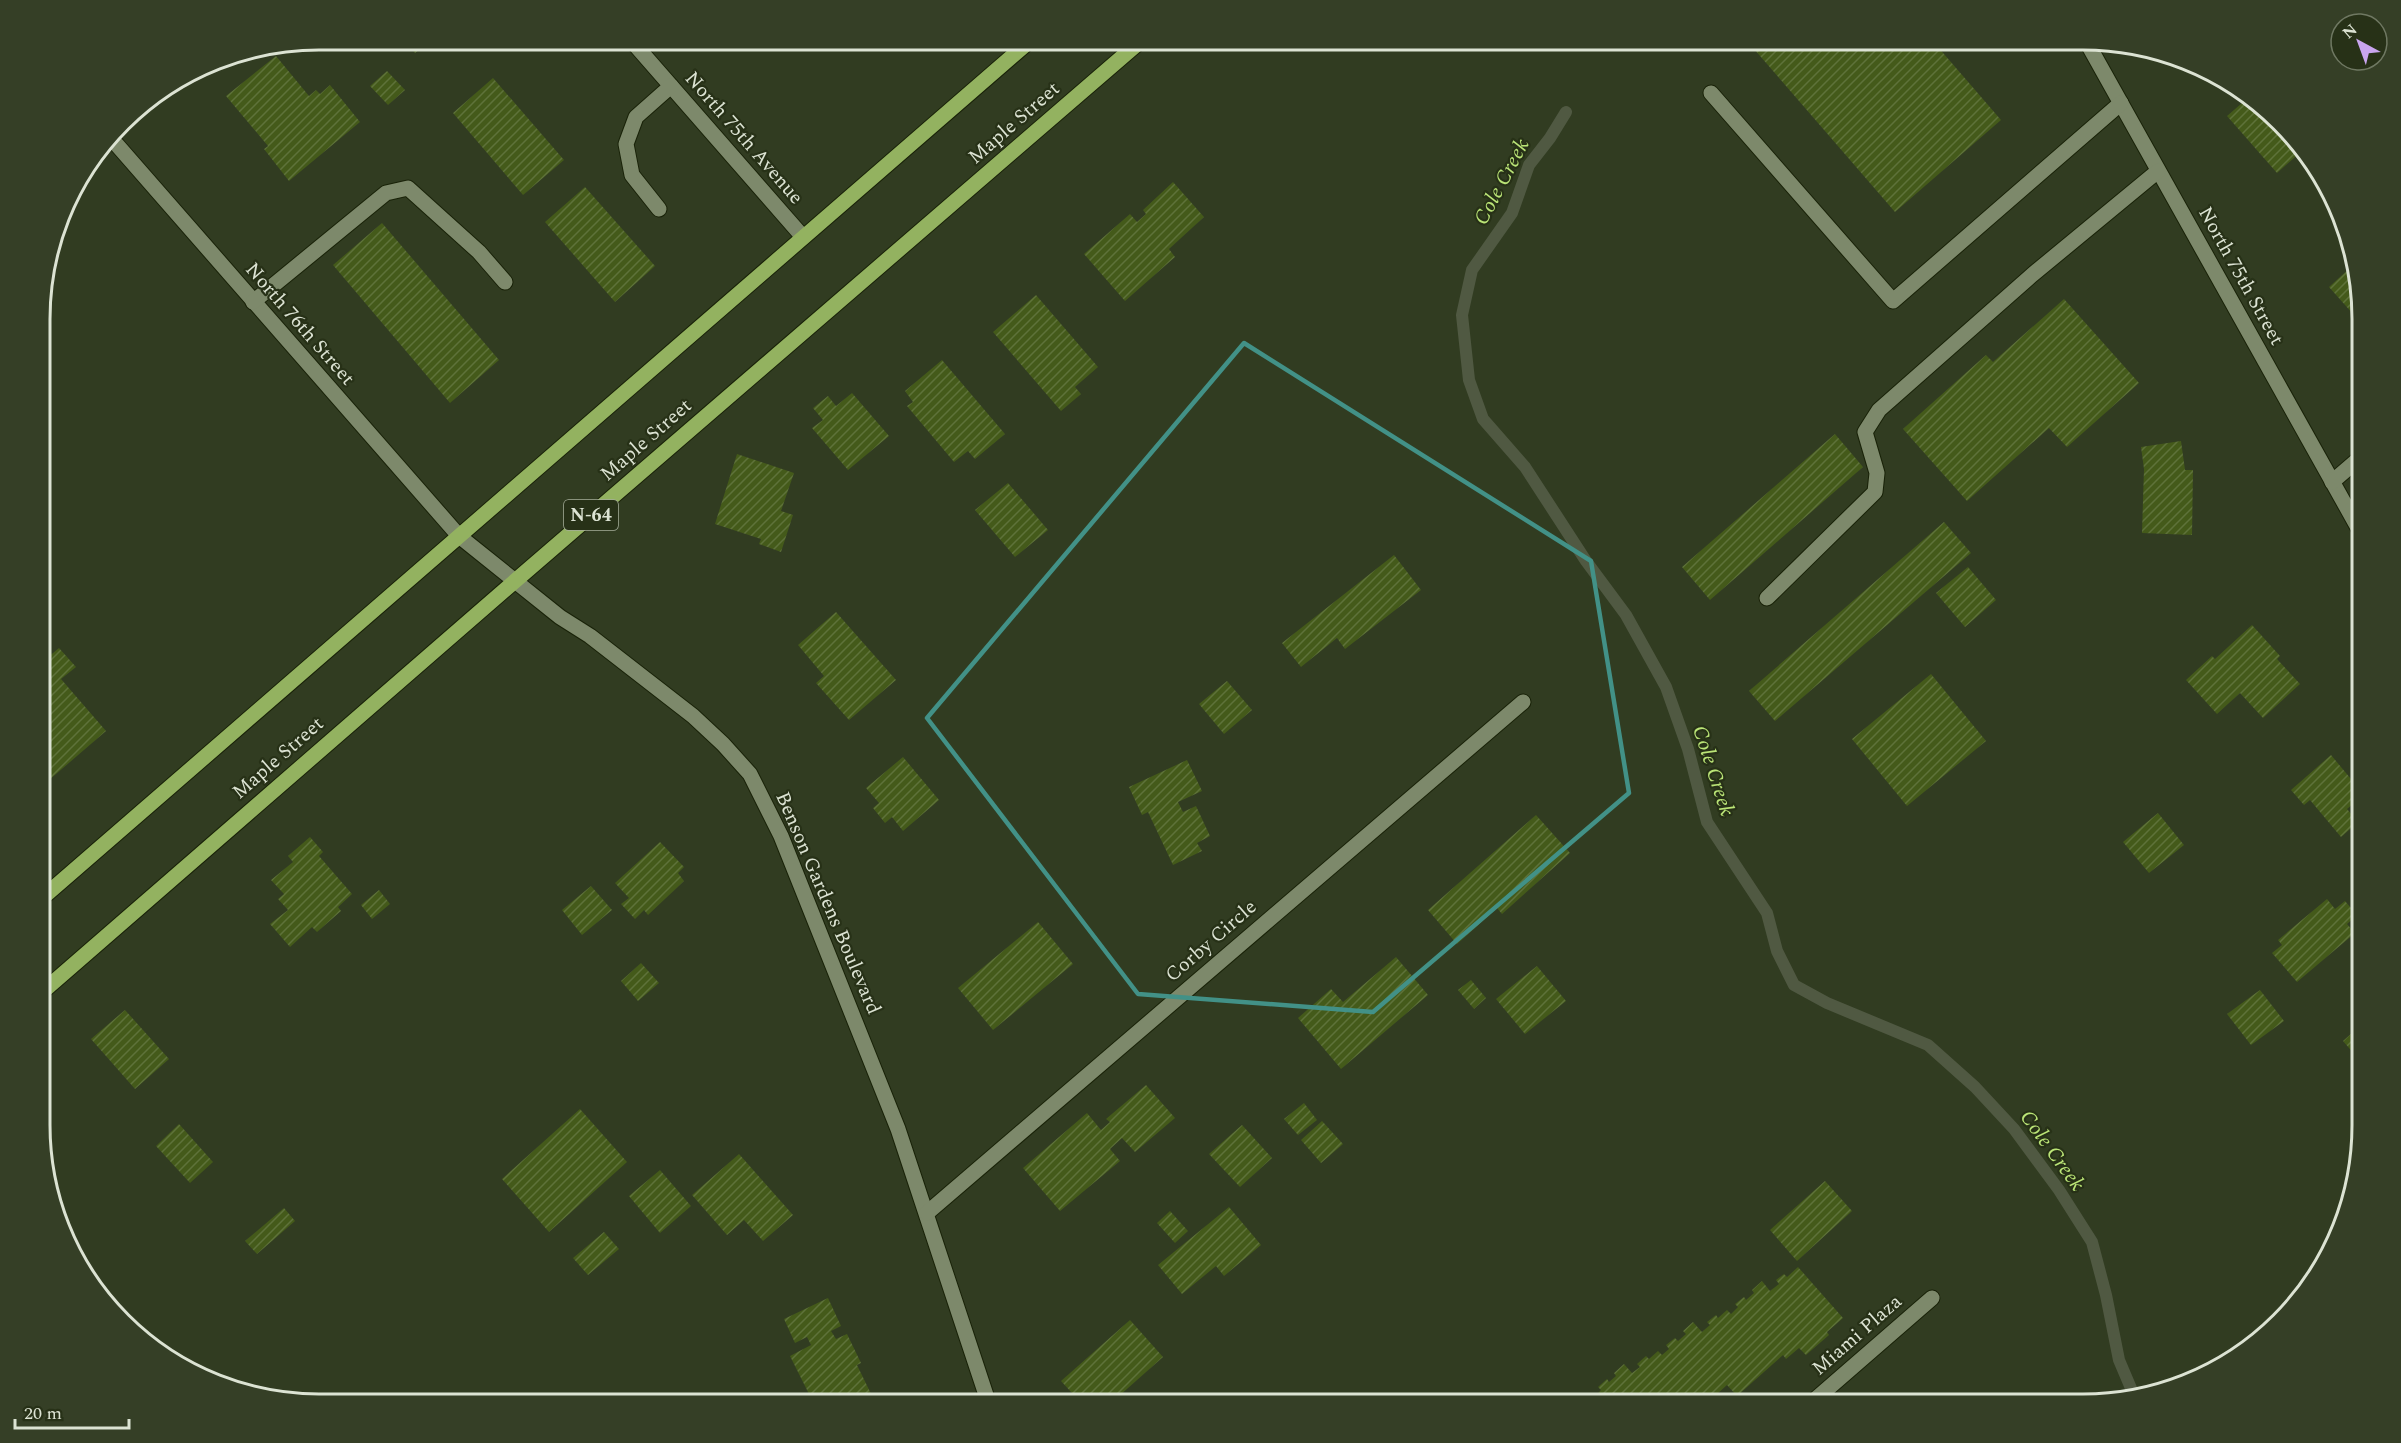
<svg xmlns="http://www.w3.org/2000/svg" width="2401" height="1443" font-family="Spectral,serif">
<style>
.lines{fill:none;stroke-linecap:round;stroke-linejoin:round}
.stream{stroke:#505942;stroke-width:12}
.building{fill:url(#building-hatch)}
.minor-casing{stroke:#192208;stroke-width:17}
.major-casing{stroke:#192208;stroke-width:17}
.minor{stroke:#7d896b;stroke-width:15}
.major{stroke:#93b260;stroke-width:15}
.marked{fill:none;stroke:#429187;stroke-width:4.5;stroke-linejoin:round}
.labels{text-anchor:middle;dominant-baseline:central;stroke-width:4.5;stroke-linejoin:round;paint-order:stroke}
.shield{fill:#273117;stroke:#a6ae9b;stroke-width:1.5}
.shield-label{font-size:18px;font-weight:bold;fill:#dce3d3}
.street-label{font-size:20px;fill:#dce3d3;stroke:#273117}
.water-label{font-size:21px;font-style:italic;fill:#bbe577;stroke:#273117}
.rim{fill:none;stroke:#dce3d3;stroke-width:3}
</style>
<defs>
<pattern id="building-hatch" width="6" height="6" patternUnits="userSpaceOnUse" patternTransform="scale(1.5)"><rect width="6" height="6" fill="#445a1a"/><path d="M-1 1l2-2M0 6l6-6M5 7l2-2" fill="none" stroke="#5e723a"/></pattern>
</defs>
<rect width="100%" height="100%" fill="#313c21"/>
<g class="lines">
<polyline class="stream" points="1566,112 1550,138 1529,165 1512,213 1472,270 1462,315 1469,380 1483,419 1525,467 1586,561 1626,615 1666,687 1688,749 1707,822 1767,913 1777,951 1794,985 1827,1003 1928,1045 1975,1087 2014,1129 2059,1190 2092,1242 2106,1295 2119,1360 2133,1393"/>
</g>
<g class="building">
<polygon points="403,39 432,39 415,53"/>
<polygon points="1765,39 1931,39 2001,120 1895,212 1754,49"/>
<polygon points="276,56 309,96 316,90 320,94 330,85 360,122 289,181 264,149 268,146 226,96"/>
<polygon points="387,71 405,90 388,105 370,86"/>
<polygon points="493,78 564,160 523,195 453,113"/>
<polygon points="2249,97 2280,121 2303,150 2277,173 2227,116"/>
<polygon points="1173,182 1204,217 1169,249 1175,257 1125,301 1084,254 1130,214 1137,222 1146,214 1143,210"/>
<polygon points="585,187 655,266 615,302 545,222"/>
<polygon points="382,223 499,360 450,403 333,265"/>
<polygon points="2351,267 2361,300 2361,323 2329,287"/>
<polygon points="1036,295 1098,367 1075,387 1081,394 1061,411 993,332"/>
<polygon points="2064,299 2139,383 2067,447 2049,428 1967,501 1903,429 1986,355 1993,362"/>
<polygon points="942,360 1005,434 975,459 968,451 954,462 907,406 913,402 905,391"/>
<polygon points="852,393 889,436 848,470 812,428 823,420 813,408 828,396 836,406"/>
<polygon points="1835,434 1863,467 1710,600 1682,567"/>
<polygon points="2181,441 2185,470 2193,470 2192,535 2142,533 2144,469 2141,447"/>
<polygon points="737,454 794,473 781,511 793,515 781,552 759,544 761,539 715,524"/>
<polygon points="1008,483 1048,530 1015,557 975,510"/>
<polygon points="1944,522 1971,553 1775,721 1749,691"/>
<polygon points="1394,555 1421,590 1345,649 1337,638 1301,667 1282,643"/>
<polygon points="1968,567 1996,600 1965,627 1936,593"/>
<polygon points="836,612 896,680 849,720 816,683 824,676 798,645"/>
<polygon points="2252,625 2280,656 2277,659 2300,684 2263,718 2240,693 2217,714 2186,680 2212,656 2215,659"/>
<polygon points="59,648 76,667 61,679 106,731 41,787 41,652 47,658"/>
<polygon points="1931,674 1986,741 1907,806 1852,739"/>
<polygon points="1227,681 1252,710 1224,734 1199,704"/>
<polygon points="2331,755 2361,791 2361,797 2347,809 2358,822 2341,837 2310,800 2304,805 2291,790"/>
<polygon points="903,757 939,800 903,831 892,817 885,823 873,808 879,803 866,788"/>
<polygon points="1187,760 1202,791 1178,802 1183,812 1196,806 1210,836 1197,843 1202,851 1173,865 1148,812 1142,815 1129,787"/>
<polygon points="2158,813 2184,845 2149,873 2123,842"/>
<polygon points="1536,815 1570,853 1502,914 1497,908 1457,944 1428,910"/>
<polygon points="310,837 323,852 319,856 352,894 338,907 341,911 317,932 312,927 290,947 270,924 288,910 278,899 284,894 271,880 293,862 288,856"/>
<polygon points="660,842 684,867 678,873 684,881 648,915 644,910 635,919 621,904 629,898 615,883"/>
<polygon points="591,886 612,910 582,935 562,910"/>
<polygon points="379,890 390,904 372,919 361,905"/>
<polygon points="2327,899 2335,909 2345,901 2357,915 2347,924 2355,933 2297,982 2272,953 2282,945 2278,940"/>
<polygon points="1038,922 1073,964 993,1030 958,988"/>
<polygon points="1396,957 1428,995 1341,1069 1298,1018 1331,989 1343,1002"/>
<polygon points="641,963 659,983 638,1001 621,981"/>
<polygon points="1537,966 1566,1001 1525,1034 1496,999"/>
<polygon points="1471,980 1486,998 1474,1009 1458,990"/>
<polygon points="2260,990 2284,1021 2251,1045 2227,1014"/>
<polygon points="125,1010 169,1059 135,1089 91,1039"/>
<polygon points="2361,1025 2361,1062 2343,1041"/>
<polygon points="1146,1085 1175,1118 1135,1152 1122,1138 1110,1149 1120,1161 1060,1211 1023,1168 1087,1113 1101,1130 1110,1122 1106,1119"/>
<polygon points="1304,1103 1317,1120 1298,1135 1284,1119"/>
<polygon points="580,1109 627,1162 549,1232 502,1179"/>
<polygon points="1322,1121 1343,1144 1321,1163 1301,1140"/>
<polygon points="179,1124 213,1162 190,1183 156,1146"/>
<polygon points="1242,1125 1272,1158 1240,1187 1209,1154"/>
<polygon points="739,1154 793,1215 763,1241 744,1220 727,1235 692,1195"/>
<polygon points="660,1170 691,1206 660,1233 629,1196"/>
<polygon points="1825,1181 1852,1211 1797,1261 1770,1230"/>
<polygon points="1229,1207 1261,1245 1224,1276 1216,1266 1182,1294 1158,1265"/>
<polygon points="284,1208 295,1221 257,1254 245,1241"/>
<polygon points="1170,1211 1188,1231 1175,1243 1157,1223"/>
<polygon points="604,1232 619,1249 588,1275 573,1258"/>
<polygon points="1798,1267 1843,1318 1827,1332 1829,1335 1806,1355 1799,1348 1786,1359 1783,1355 1737,1396 1727,1385 1706,1404 1588,1404 1601,1390 1598,1387 1607,1379 1609,1382 1616,1376 1614,1373 1624,1364 1632,1373 1640,1367 1637,1364 1646,1356 1649,1359 1658,1351 1662,1355 1669,1349 1666,1345 1675,1338 1678,1341 1686,1334 1683,1331 1693,1322 1702,1332 1710,1325 1707,1322 1716,1315 1718,1318 1727,1310 1731,1314 1738,1307 1735,1304 1744,1297 1746,1300 1754,1293 1752,1290 1762,1281 1770,1291 1779,1284 1776,1280 1784,1274 1787,1277"/>
<polygon points="828,1298 841,1326 831,1331 836,1339 847,1334 861,1363 857,1365 875,1402 870,1404 814,1404 790,1356 811,1345 807,1337 795,1343 784,1319"/>
<polygon points="1130,1320 1163,1357 1110,1404 1082,1404 1061,1381"/>
</g>
<g class="lines">
<defs>
<g id="minor">
<polyline points="630,39 803,237"/>
<polyline points="2085,39 2361,533"/>
<polyline points="1711,93 1893,301 2121,103"/>
<polyline points="111,138 459,536 560,617 590,636 693,716 723,744 750,774 781,836 898,1129 989,1404"/>
<polyline points="659,209 632,175 626,144 636,117 671,86"/>
<polyline points="253,302 386,193 408,188 479,252 505,282"/>
<polyline points="2332,482 2361,457"/>
<polyline points="1767,598 1875,492 1877,473 1865,432 1879,410 2032,275 2158,171"/>
<polyline points="927,1213 1523,702"/>
<polyline points="1810,1404 1932,1298"/>
</g>
<g id="major">
<polyline points="41,899 1032,39"/>
<polyline points="41,993 515,581 1143,39"/>
</g>
</defs>
<use href="#minor" class="minor-casing"/>
<use href="#major" class="major-casing"/>
<use href="#minor" class="minor"/>
<use href="#major" class="major"/>
</g>
<path class="marked" d="M1244,343L1591,561L1629,793L1373,1012L1138,994L927,718Z"/>
<g class="labels">
<rect class="shield" x="564" y="500" width="54" height="30" rx="4.5"/>
<g class="shield-label">
<text x="591" y="515">N-64</text>
</g>
<g class="street-label">
<text transform="translate(1014 123) rotate(-41)">Maple Street</text>
<text transform="translate(744 138) rotate(49)">North 75th Avenue</text>
<text transform="translate(2241 276) rotate(61)">North 75th Street</text>
<text transform="translate(300 324) rotate(49)">North 76th Street</text>
<text transform="translate(646 440) rotate(-41)">Maple Street</text>
<text transform="translate(278 758) rotate(-41)">Maple Street</text>
<text transform="translate(828 903) rotate(67)">Benson Gardens Boulevard</text>
<text transform="translate(1211 941) rotate(-41)">Corby Circle</text>
<text transform="translate(1857 1335) rotate(-41)">Miami Plaza</text>
</g>
<g class="water-label">
<text transform="translate(1502 182) rotate(-62)">Cole Creek</text>
<text transform="translate(1713 771) rotate(72)">Cole Creek</text>
<text transform="translate(2052 1151) rotate(54)">Cole Creek</text>
</g>
</g>
<path d="M0 0H2401V1443H0ZM319 50H2083A269 269 0 0 1 2352 319V1125A269 269 0 0 1 2083 1394H319A269 269 0 0 1 50 1125V319A269 269 0 0 1 319 50Z" fill="#353f26" fill-rule="evenodd"/>
<path class="rim" d="M319 50H2083A269 269 0 0 1 2352 319V1125A269 269 0 0 1 2083 1394H319A269 269 0 0 1 50 1125V319A269 269 0 0 1 319 50Z"/>
<g transform="translate(2359 42) rotate(319)"><circle r="28" fill="#273117" stroke="#6f7862" stroke-width="1.5"/>
<path d="M0-4.5L10 22L0 15L-10 22Z" fill="#c9a5ee"/>
<text y="-9" font-size="16" font-weight="bold" text-anchor="middle" fill="#dce3d3">N</text>
</g>
<path d="M15 1419v9h114v-9" fill="none" stroke="#dce3d3" stroke-width="3"/>
<text x="24" y="1419" font-size="18" fill="#dce3d3" stroke="#273117" stroke-width="4.5" paint-order="stroke">20 m</text>
</svg>
